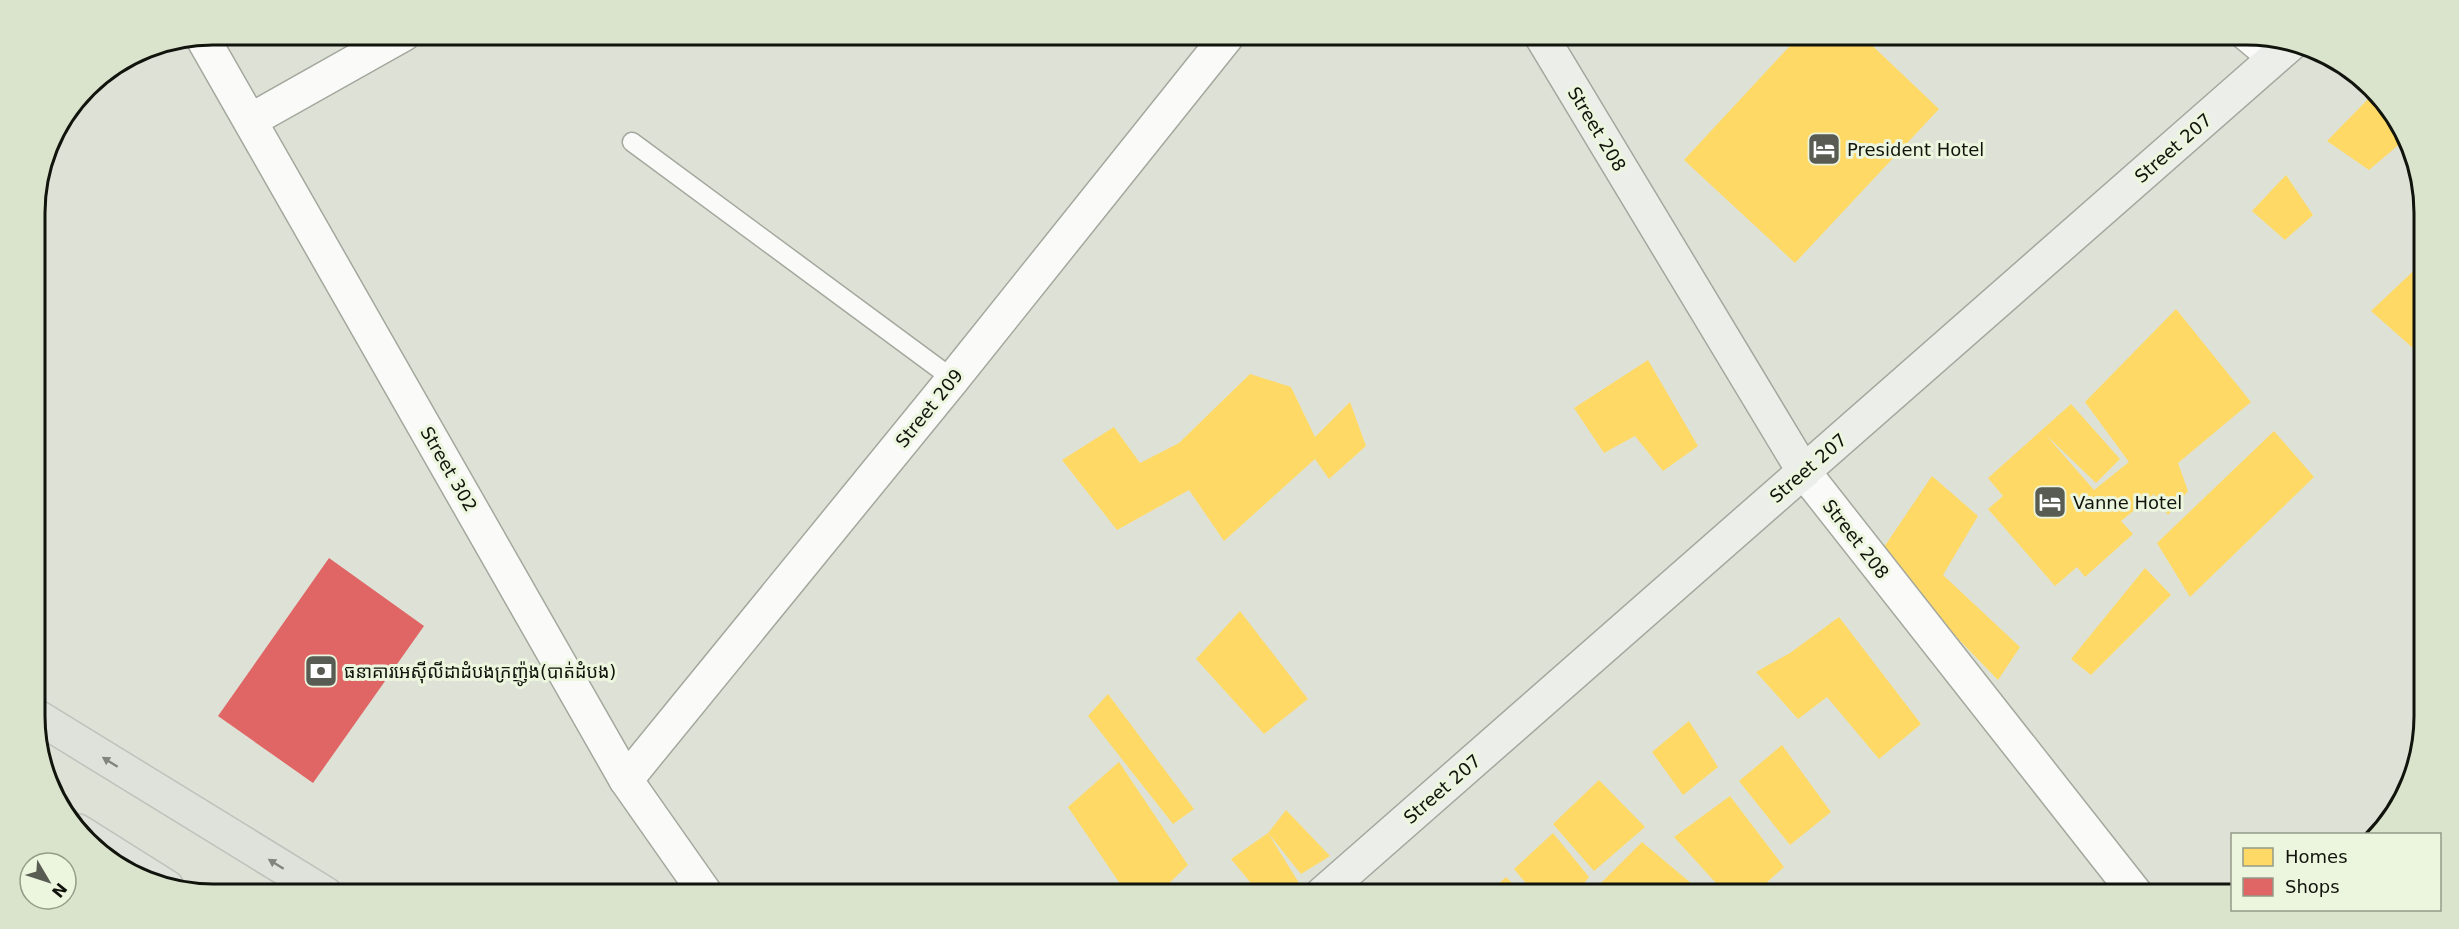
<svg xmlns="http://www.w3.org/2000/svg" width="2459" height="929" font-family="'DejaVu Sans','Noto Sans Khmer',sans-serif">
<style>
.homes{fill:#ffd966}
.shops{fill:#e06666}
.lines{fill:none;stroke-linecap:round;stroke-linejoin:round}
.lane-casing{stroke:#a4a79d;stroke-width:21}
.street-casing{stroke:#a4a79d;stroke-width:36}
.secondary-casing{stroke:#a4a79d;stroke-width:36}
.primary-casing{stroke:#bfc1bc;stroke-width:36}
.lane{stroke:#fafbf9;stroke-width:18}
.street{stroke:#fafbf9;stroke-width:33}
.secondary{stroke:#eceeea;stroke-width:33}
.primary{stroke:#dfe2da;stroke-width:33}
.oneway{fill:#82857d}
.labels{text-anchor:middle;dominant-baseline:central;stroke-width:6;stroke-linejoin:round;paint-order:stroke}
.street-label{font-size:18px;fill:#11140c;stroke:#ecf5dd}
.poi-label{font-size:18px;fill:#11140c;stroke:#ecf5dd;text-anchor:start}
.rim{fill:none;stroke:#11140c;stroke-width:3}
</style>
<rect width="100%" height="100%" fill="#dee2d6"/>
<g class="homes">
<polygon points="1801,34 1860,34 1939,109 1795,263 1684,160"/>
<polygon points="2372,95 2393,124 2402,142 2369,170 2327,141"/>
<polygon points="2286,175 2313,215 2285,240 2252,211"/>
<polygon points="2423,262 2423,357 2371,311"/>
<polygon points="2176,309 2251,402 2178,463 2188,491 2168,515 2154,494 2121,521 2133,534 2085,577 2077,567 2055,586 1988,509 2003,496 1988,478 2071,404 2120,459 2096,483 2045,434 2094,490 2129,462 2085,402"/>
<polygon points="1648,360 1698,446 1663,471 1635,436 1604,453 1574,408"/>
<polygon points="1250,374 1291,387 1315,437 1350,402 1366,446 1329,479 1315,459 1224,541 1189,490 1117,530 1062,460 1114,427 1140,463 1179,443"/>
<polygon points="2274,431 2314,477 2190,597 2157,543"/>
<polygon points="1932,476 1978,516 1943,575 2020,647 1998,680 1878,556"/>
<polygon points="2145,568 2171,595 2091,675 2071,659"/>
<polygon points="1240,611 1308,699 1264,734 1196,659"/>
<polygon points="1839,617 1921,724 1879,759 1827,697 1798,719 1756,672 1790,653"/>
<polygon points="1108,694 1194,809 1173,824 1088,716"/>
<polygon points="1689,721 1718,767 1683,795 1652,752"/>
<polygon points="1782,745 1831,812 1790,845 1739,781"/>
<polygon points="1119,762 1188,865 1158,894 1127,894 1068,807"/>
<polygon points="1599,780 1645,827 1594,871 1553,824"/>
<polygon points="1730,796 1784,867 1754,894 1726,894 1674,837"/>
<polygon points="1286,810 1330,856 1301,874 1268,833"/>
<polygon points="1268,833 1299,883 1284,894 1260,894 1231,859"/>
<polygon points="1553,833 1589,877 1576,894 1535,894 1514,869"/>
<polygon points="1642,842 1704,894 1590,894"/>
<polygon points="1506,877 1523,894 1487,894"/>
</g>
<polygon class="shops" points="329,558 424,626 313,783 218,716"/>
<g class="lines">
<defs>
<g id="lane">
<polyline points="2235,34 2270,63"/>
<polyline points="632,142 953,379"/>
</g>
<g id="street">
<polyline points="202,37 626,780 706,894"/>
<polyline points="251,120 404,34"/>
<polyline points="1804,472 2136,894"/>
<polyline points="626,780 953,379 1229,34"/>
</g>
<g id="secondary">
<polyline points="1540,34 1804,472"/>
<polyline points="1322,894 2293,42"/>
</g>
<g id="primary">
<polyline points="38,717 326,894"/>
<polyline points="78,831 167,887"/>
</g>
</defs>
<use href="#lane" class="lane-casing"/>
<use href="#street" class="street-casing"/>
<use href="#secondary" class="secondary-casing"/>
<use href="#primary" class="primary-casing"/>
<use href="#lane" class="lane"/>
<use href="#street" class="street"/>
<use href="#secondary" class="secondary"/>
<use href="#primary" class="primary"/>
</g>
<defs><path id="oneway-solid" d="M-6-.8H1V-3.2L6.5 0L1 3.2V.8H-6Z" transform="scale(1.5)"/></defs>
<g class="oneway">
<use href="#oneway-solid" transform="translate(110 762) rotate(-148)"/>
<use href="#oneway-solid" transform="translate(276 864) rotate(-148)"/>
</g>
<defs>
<symbol id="hotel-square" viewBox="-11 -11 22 22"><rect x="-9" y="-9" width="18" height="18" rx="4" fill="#595c53" stroke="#ecf5dd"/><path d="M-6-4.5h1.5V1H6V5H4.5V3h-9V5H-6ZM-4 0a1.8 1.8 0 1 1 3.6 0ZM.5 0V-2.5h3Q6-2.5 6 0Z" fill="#fff"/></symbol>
<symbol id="bank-square" viewBox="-11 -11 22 22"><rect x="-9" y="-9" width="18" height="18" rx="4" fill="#595c53" stroke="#ecf5dd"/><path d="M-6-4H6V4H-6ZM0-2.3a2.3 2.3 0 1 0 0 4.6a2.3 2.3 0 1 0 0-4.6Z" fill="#fff"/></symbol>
</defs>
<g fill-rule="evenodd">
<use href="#hotel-square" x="1805" y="130" width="38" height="38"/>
<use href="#hotel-square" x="2031" y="483" width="38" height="38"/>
<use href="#bank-square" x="302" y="652" width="38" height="38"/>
</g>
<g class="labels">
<g class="street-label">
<text transform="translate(1597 129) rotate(59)">Street 208</text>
<text transform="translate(2173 148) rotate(-41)">Street 207</text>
<text transform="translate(929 408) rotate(-51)">Street 209</text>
<text transform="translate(1808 468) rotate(-41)">Street 207</text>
<text transform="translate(449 469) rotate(60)">Street 302</text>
<text transform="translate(1856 539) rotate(52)">Street 208</text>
<text transform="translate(1442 789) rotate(-41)">Street 207</text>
</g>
<g class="poi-label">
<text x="1847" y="149">President Hotel</text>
<text x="2073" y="502">Vanne Hotel</text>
<text x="344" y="671">ធនាគារអេស៊ីលីដាដំបងក្រញ៉ូង(បាត់ដំបង)</text>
</g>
</g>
<path d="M0 0H2459V929H0ZM213 45H2246A168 168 0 0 1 2414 213V716A168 168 0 0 1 2246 884H213A168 168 0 0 1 45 716V213A168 168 0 0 1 213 45Z" fill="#dae3cc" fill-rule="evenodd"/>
<path class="rim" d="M213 45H2246A168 168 0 0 1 2414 213V716A168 168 0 0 1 2246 884H213A168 168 0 0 1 45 716V213A168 168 0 0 1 213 45Z"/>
<rect x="2231" y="833" width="210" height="78" fill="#ecf5dd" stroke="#949b89" stroke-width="1.5"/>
<rect x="2243" y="848" width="30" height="18" fill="#ffd966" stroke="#949b89" stroke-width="1.5"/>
<text x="2285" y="863" font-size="18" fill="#11140c">Homes</text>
<rect x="2243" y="878" width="30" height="18" fill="#e06666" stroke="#949b89" stroke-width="1.5"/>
<text x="2285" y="893" font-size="18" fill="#11140c">Shops</text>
<g transform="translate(48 881) rotate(129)"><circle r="28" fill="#ecf5dd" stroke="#949b89" stroke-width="1.5"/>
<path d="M0-4.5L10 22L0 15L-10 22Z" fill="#595c53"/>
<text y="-9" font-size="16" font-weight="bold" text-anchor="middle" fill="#11140c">N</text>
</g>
</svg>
